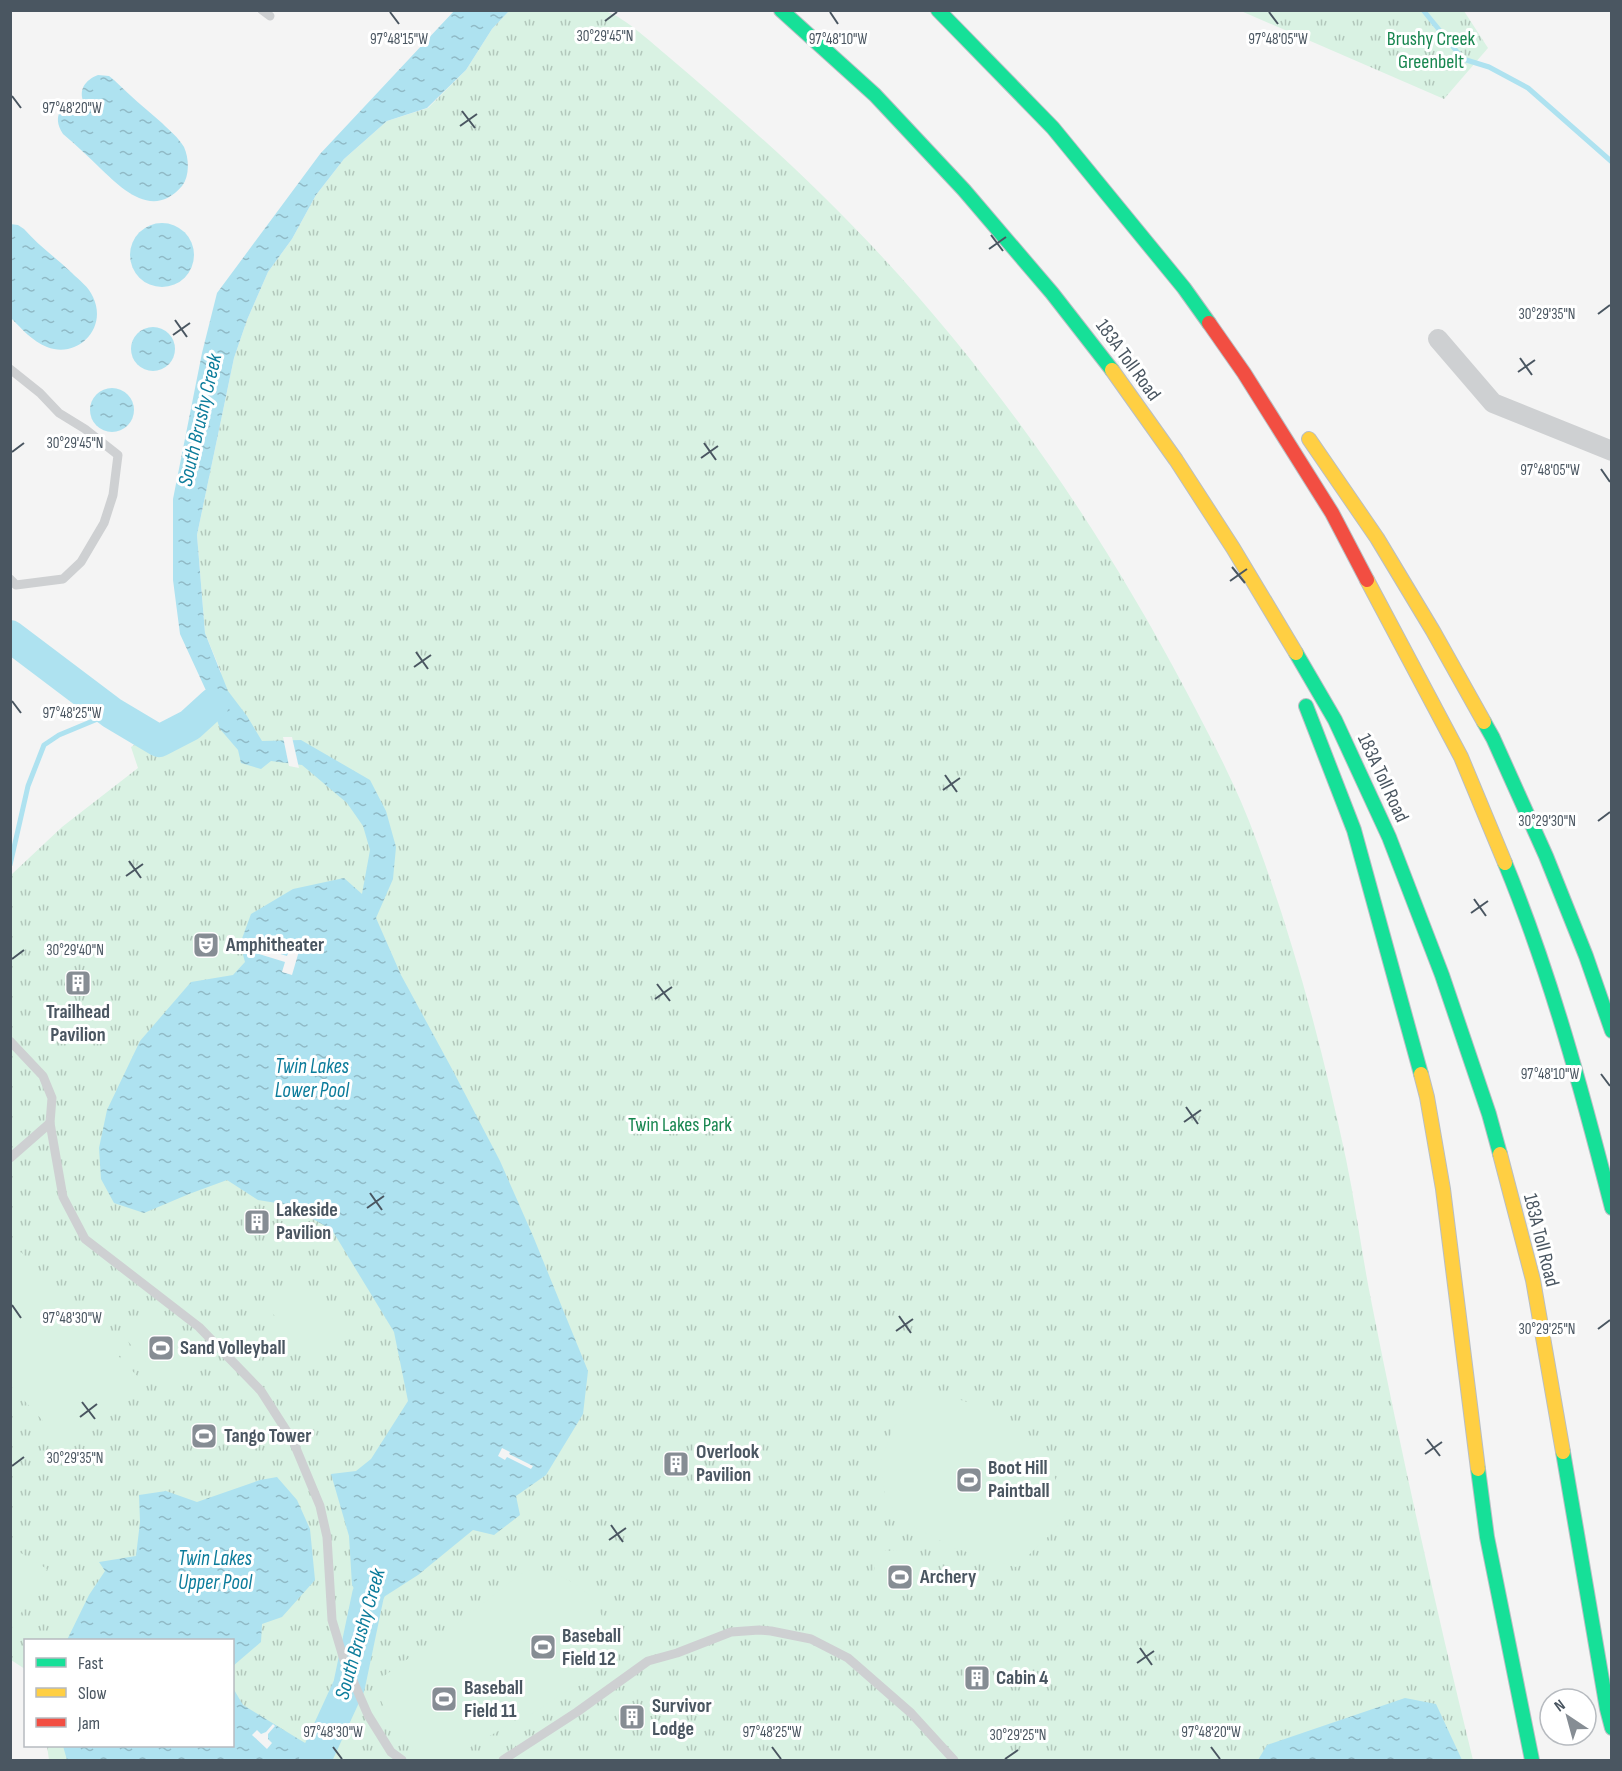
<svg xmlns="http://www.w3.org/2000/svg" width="1622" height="1771" font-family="'Sofia Sans Condensed',sans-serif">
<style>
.park{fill:url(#park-tufts)}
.pitch{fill:#d9f2e3}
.water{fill:url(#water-ripples)}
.pier{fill:#f4f4f4}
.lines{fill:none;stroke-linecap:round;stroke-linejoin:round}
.stream{stroke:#aee2f0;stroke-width:5}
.river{stroke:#aee2f0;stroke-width:32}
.fast-casing{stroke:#b9bec3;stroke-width:16}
.slow-casing{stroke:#b9bec3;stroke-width:16}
.jam-casing{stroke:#b9bec3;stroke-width:16}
.lane{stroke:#ced0d2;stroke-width:9}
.street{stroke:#ced0d2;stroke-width:20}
.fast{stroke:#16e098;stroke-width:14}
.slow{stroke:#ffcf43;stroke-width:14}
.jam{stroke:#f24e42;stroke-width:14}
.ticks{fill:none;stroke:#4a5661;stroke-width:2}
.labels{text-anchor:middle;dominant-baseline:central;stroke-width:6;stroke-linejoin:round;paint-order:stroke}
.park-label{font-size:20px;fill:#17864f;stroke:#fff}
.street-label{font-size:20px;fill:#4a5661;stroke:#fff}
.poi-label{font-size:20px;font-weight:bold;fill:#4a5661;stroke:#fff;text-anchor:start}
.water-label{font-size:21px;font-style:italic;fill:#0c7c9b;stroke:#fff}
.ticks-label{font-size:15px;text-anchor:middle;fill:#4a5661;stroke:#fff;stroke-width:6;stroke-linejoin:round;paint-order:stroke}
</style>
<defs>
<pattern id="park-tufts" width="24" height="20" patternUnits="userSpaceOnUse" patternTransform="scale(1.5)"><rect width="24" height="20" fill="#d9f2e3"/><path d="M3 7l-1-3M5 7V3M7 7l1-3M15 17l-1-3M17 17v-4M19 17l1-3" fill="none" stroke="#b2c7bb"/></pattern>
<pattern id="water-ripples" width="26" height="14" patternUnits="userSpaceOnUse" patternTransform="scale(1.5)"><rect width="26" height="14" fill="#aee2f0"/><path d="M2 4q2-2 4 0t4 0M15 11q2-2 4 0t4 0" fill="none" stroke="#90bac6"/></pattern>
</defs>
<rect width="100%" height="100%" fill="#f4f4f4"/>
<g class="park">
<path d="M509,11C530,11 551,11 573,11C582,11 595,9 604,11C619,13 651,42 664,53C718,99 771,145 822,195C969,339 1089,507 1185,689C1211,738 1238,789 1257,842C1295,945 1323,1051 1346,1159C1356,1207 1362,1256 1372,1305C1402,1457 1436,1609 1473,1760H49L47,1746H232V1640H26L25,1669L11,1660V875L62,827L138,768L131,747L208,697L221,672L205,633L197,535L234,358L247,320L268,272L292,239L316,195L344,159L387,121L428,108L466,70L492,29Z"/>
<polygon points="1241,11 1464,11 1488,48 1444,99"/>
</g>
<g class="pitch">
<polygon points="21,1252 139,1378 66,1446 11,1386 11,1261"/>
<polygon points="301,1284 344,1331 315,1358 271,1312"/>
<polygon points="155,1311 197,1359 166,1385 124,1337"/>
<polygon points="922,1387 1003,1414 1047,1458 1068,1511 1054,1531 1016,1567 954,1548 903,1521 885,1498 881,1462 892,1430"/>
<polygon points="11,1547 47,1569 11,1630"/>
<polygon points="904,1550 929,1568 922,1593 908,1594 871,1586 875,1565 883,1551"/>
<path d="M532,1569C570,1574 602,1595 607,1636C608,1645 606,1655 606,1665L530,1715L517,1714L514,1722L448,1760C398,1752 393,1724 373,1684L463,1619L521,1574Z"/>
</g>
<g class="water">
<polygon points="454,11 509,11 492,29 466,70 427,108 387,121 344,159 316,195 292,239 268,272 247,320 234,358 197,535 205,633 228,691 247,716 262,741 301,740 370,780 386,811 396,847 393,879 376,918 401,975 452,1069 500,1161 533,1236 588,1371 583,1414 546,1475 516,1496 520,1515 494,1535 473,1530 418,1575 379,1600 373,1609 370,1621 360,1616 354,1606 360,1599 352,1585 349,1536 331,1474 356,1471 371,1459 408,1401 394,1332 332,1230 289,1205 258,1200 227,1180 189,1194 144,1213 114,1203 101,1179 99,1148 107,1110 140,1041 191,982 233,975 245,962 240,944 251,914 293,889 344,878 362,894 370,850 363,826 347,803 302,765 271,761 261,769 241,763 238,750 220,729 209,697 180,634 173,580 173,499 202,353 217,293 320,154"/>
<path d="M98,75L109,76L114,80C129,95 146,109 162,123C170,131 178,137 184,147C189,158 190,176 182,186C153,220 122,189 100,168C88,156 76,145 63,134C50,114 64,101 84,103C78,90 85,80 98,75Z"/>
<circle cx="162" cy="255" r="32"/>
<path d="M10,224L18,225L24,229C38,245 56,258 72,273C79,280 89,287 93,297C108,328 78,359 47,347C32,341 22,329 11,318Z"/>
<circle cx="153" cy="349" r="22"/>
<circle cx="112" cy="410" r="22"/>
<polygon points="277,1477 297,1500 310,1529 315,1580 282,1617 262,1624 261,1642 233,1666 232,1640 67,1640 89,1595 105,1571 99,1562 136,1556 140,1522 139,1495 166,1491 197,1502 260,1480"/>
<polygon points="233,1688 243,1705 310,1746 325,1760 67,1760 63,1746 232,1746"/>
<polygon points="1405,1698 1436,1704 1462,1760 1258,1760 1267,1745"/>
</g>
<g class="pier">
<polygon points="283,737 292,737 299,768 289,766"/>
<polygon points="241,942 287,956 290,948 299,951 292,975 282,972 285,962 239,948"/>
<polygon points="502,1448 510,1452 509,1454 533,1466 531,1469 507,1457 505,1460 498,1456"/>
<polygon points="273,1724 275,1726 268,1734 268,1739 272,1743 267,1749 252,1735 257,1730 261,1734 266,1732"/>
</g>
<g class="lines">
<g class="stream">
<polyline points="1423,10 1463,59 1489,67 1528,88 1612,162"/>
<polyline points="10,865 28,786 44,745 59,735 112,713"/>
</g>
<g class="river">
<polyline points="10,636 112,713 159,741 190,725 213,704"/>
<polyline points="315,1760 349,1686 368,1595 375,1577"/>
</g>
<defs>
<g id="fast">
<polyline points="781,10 875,95 964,190 1052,293 1112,370"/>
<polyline points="938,10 1053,128 1184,288 1209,323"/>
<polyline points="1296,653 1335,720 1389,837 1442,975 1489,1114 1500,1154"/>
<polyline points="1306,706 1354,830 1421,1074"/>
<polyline points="1484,722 1493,738 1546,856 1586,956 1612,1031"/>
<path d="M1505,863C1551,975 1582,1091 1612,1208"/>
<polyline points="1563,1452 1607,1709 1612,1728"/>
<polyline points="1478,1469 1487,1537 1532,1760"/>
</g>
<g id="slow">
<polyline points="1112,370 1176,460 1233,548 1296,653"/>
<polyline points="1309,439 1377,538 1433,631 1484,722"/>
<polyline points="1367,580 1461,757 1505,863"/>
<polyline points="1421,1074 1427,1097 1443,1189 1478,1469"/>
<polyline points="1500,1154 1533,1280 1563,1452"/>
</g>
<polyline id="jam" points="1209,323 1244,373 1332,513 1367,580"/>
</defs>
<use href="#fast" class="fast-casing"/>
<use href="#slow" class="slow-casing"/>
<use href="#jam" class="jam-casing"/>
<g class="lane">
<polyline points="262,10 270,16"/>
<polyline points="10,369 40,393 59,413 85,429 118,455 113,495 104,523 81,562 63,579 16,585 10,579"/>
<polyline points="10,1041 43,1076 52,1098 50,1123"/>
<polyline points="10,1158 50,1123 63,1197 85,1239 199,1327 261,1391 293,1441 320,1506 327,1537 332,1620 344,1660 368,1715 391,1752 402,1760"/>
<polyline points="503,1760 577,1712 648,1661 677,1653 731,1632 759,1630 771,1631 811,1639 848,1658 911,1713 954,1760"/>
</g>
<polyline class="street" points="1438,339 1493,403 1612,451"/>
<use href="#fast" class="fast"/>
<use href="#slow" class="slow"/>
<use href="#jam" class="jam"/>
</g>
<path class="ticks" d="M390,12L399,24M830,12L838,24M1269,12L1278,24M605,21L617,12M12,96L21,108M462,111L475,128M460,126L477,114M991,235L1003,251M989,249L1006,237M1598,314L1610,305M175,320L187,337M173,335L190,323M1520,358L1532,375M1518,372L1535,360M704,443L716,460M12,452L24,443M701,458L718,446M1601,469L1610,482M1232,567L1245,583M1230,581L1247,569M416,652L428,669M414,667L431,655M12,701L21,713M945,775L957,792M943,790L960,778M1598,821L1610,812M129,861L141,878M126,876L143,864M1474,899L1486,916M1471,913L1488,901M12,959L24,950M657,984L670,1001M655,999L672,987M1601,1074L1610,1086M1186,1107L1198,1124M1184,1122L1201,1110M370,1193L382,1210M367,1208L384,1196M12,1305L21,1318M899,1316L911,1333M1598,1329L1610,1320M896,1331L913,1319M82,1402L95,1419M80,1417L97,1404M1427,1439L1440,1456M1425,1454L1442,1442M12,1466L24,1457M611,1525L623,1542M609,1540L626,1528M1140,1648L1152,1665M1137,1663L1154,1651M333,1747L342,1759M772,1747L781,1759M1211,1747L1220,1759M1005,1759L1018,1750"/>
<defs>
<symbol id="theatre-square" viewBox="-11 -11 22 22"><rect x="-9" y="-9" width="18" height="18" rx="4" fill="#868d94" stroke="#fff"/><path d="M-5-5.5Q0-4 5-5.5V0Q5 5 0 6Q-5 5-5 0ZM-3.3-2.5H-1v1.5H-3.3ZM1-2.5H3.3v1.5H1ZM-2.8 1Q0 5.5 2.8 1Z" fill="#fff"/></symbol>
<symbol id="building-square" viewBox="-11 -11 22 22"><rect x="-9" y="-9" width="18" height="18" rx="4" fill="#868d94" stroke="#fff"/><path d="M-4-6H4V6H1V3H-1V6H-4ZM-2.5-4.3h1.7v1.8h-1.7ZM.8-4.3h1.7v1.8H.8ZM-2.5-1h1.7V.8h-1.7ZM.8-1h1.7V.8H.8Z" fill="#fff"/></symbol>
<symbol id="stadium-square" viewBox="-11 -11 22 22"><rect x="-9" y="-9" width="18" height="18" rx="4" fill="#868d94" stroke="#fff"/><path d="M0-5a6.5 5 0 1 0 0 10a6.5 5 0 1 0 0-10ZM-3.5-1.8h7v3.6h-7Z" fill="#fff"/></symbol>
</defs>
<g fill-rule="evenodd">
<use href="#theatre-square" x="191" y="930" width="30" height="30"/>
<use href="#building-square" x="63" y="968" width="30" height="30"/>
<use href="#building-square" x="242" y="1207" width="30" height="30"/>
<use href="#stadium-square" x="146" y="1333" width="30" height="30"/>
<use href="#stadium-square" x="189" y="1421" width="30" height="30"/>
<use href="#building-square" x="661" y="1449" width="30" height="30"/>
<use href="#stadium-square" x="954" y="1465" width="30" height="30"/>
<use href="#stadium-square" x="885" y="1562" width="30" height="30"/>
<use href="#stadium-square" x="528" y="1632" width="30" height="30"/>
<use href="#building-square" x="962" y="1663" width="30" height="30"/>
<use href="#stadium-square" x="429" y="1684" width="30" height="30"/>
<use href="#building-square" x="617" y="1702" width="30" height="30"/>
</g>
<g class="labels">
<g class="park-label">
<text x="1431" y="39">Brushy Creek<tspan x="1431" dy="23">Greenbelt</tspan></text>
<text x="680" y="1125">Twin Lakes Park</text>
</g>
<g class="street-label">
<text transform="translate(1128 360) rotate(54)">183A Toll Road</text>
<text transform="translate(1383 778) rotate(65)">183A Toll Road</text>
<text transform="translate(1541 1240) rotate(76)">183A Toll Road</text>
</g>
<g class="poi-label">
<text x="226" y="945">Amphitheater</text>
<text x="78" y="1012" text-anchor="middle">Trailhead<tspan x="78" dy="23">Pavilion</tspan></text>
<text x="276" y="1210">Lakeside<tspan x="276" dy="23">Pavilion</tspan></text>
<text x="180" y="1348">Sand Volleyball</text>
<text x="224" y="1436">Tango Tower</text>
<text x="696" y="1452">Overlook<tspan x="696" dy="23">Pavilion</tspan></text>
<text x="988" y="1468">Boot Hill<tspan x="988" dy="23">Paintball</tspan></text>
<text x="920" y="1577">Archery</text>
<text x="562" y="1636">Baseball<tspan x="562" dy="23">Field 12</tspan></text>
<text x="996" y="1678">Cabin 4</text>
<text x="464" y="1688">Baseball<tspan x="464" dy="23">Field 11</tspan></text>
<text x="652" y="1706">Survivor<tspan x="652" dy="23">Lodge</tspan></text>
</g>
<g class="water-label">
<text transform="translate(200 420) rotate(-77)">South Brushy Creek</text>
<text x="312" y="1066">Twin Lakes<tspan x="312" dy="24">Lower Pool</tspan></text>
<text x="215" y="1558">Twin Lakes<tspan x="215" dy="24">Upper Pool</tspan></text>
<text transform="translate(360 1634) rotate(-74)">South Brushy Creek</text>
</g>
</g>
<g class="ticks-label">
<text x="605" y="41">30°29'45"N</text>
<text x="399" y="44">97°48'15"W</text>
<text x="838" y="44">97°48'10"W</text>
<text x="1278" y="44">97°48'05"W</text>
<text x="72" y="113">97°48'20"W</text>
<text x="1547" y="319">30°29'35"N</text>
<text x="75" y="448">30°29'45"N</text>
<text x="1550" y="475">97°48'05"W</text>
<text x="72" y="718">97°48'25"W</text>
<text x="1547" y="826">30°29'30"N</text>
<text x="75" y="955">30°29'40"N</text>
<text x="1550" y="1079">97°48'10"W</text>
<text x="72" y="1323">97°48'30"W</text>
<text x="1547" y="1334">30°29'25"N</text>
<text x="75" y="1463">30°29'35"N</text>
<text x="333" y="1737">97°48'30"W</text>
<text x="772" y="1737">97°48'25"W</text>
<text x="1211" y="1737">97°48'20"W</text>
<text x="1018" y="1740">30°29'25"N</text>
</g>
<rect width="1622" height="1771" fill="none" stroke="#4a5661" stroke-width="24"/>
<rect x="24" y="1639" width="210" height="108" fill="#ffffff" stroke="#b7bbc0" stroke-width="1.5"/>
<rect x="36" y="1658" width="30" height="9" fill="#16e098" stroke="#b7bbc0" stroke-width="1.5"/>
<text x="78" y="1669" font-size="18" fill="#4a5661">Fast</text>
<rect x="36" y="1688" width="30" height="9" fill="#ffcf43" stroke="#b7bbc0" stroke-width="1.5"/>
<text x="78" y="1699" font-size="18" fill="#4a5661">Slow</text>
<rect x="36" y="1718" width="30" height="9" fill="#f24e42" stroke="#b7bbc0" stroke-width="1.5"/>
<text x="78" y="1729" font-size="18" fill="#4a5661">Jam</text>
<g transform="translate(1568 1717) rotate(324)"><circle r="28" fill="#ffffff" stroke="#b7bbc0" stroke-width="1.5"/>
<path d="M0-4.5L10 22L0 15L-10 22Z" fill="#868d94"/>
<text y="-9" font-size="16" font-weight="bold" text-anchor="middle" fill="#4a5661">N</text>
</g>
</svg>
